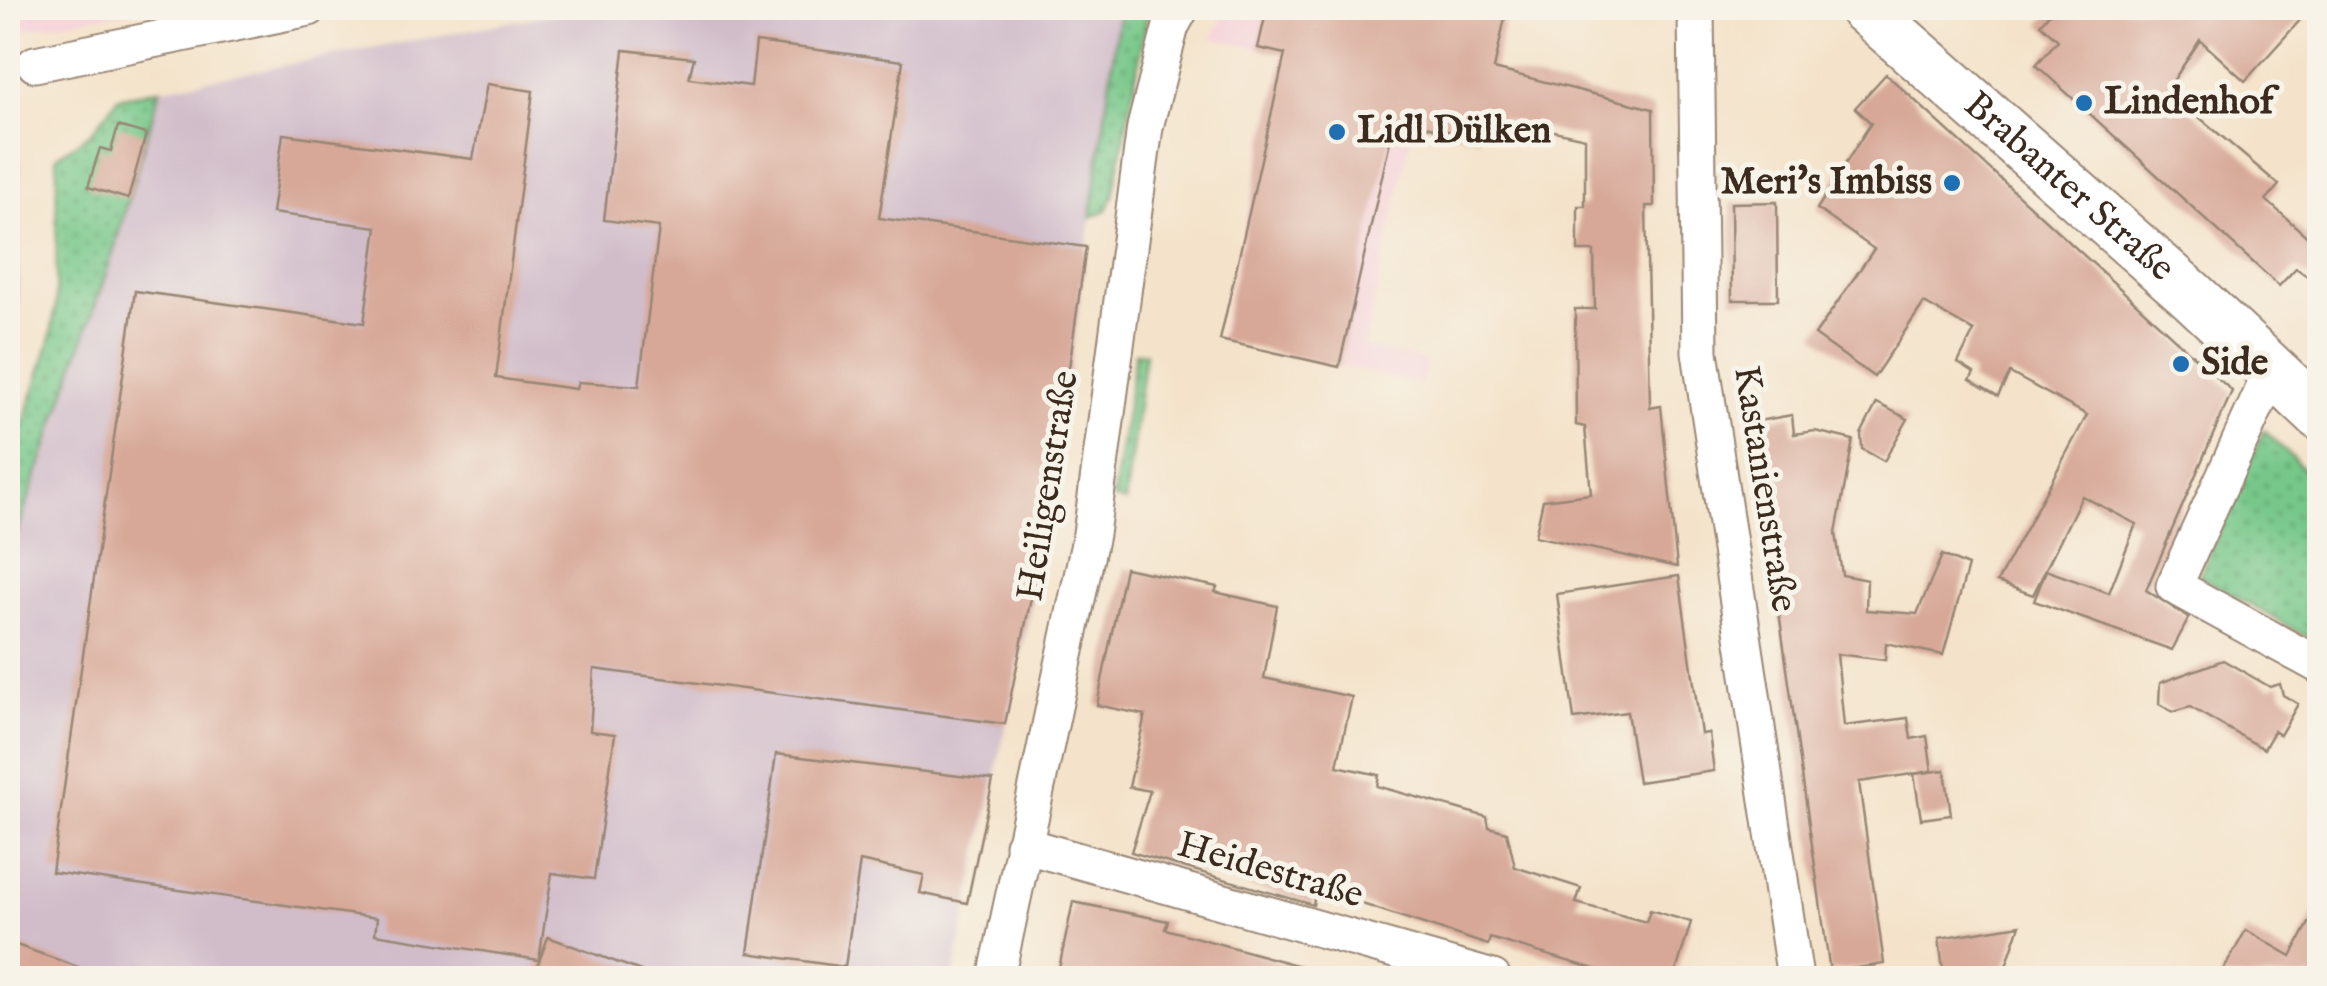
<svg xmlns="http://www.w3.org/2000/svg" width="2327" height="986" font-family="'IM FELL English',serif">
<style>
.built{fill:#f6cfd8}
.industrial{fill:#d1bdca}
.grass{fill:url(#grass-dots);stroke:#587854;stroke-width:2.5}
.building{fill:#d7a898}
.lines{fill:none;stroke-linecap:round;stroke-linejoin:round}
.street-casing{stroke:#988674;stroke-width:39}
.secondary-casing{stroke:#988674;stroke-width:54}
.path{stroke:#988674;stroke-width:6;stroke-dasharray:2.5 8;stroke-linecap:butt}
.street{stroke:#fff;stroke-width:35}
.secondary{stroke:#fff;stroke-width:50}
.poi-dot{fill:#1f6fb2;stroke:#f7f3e8;stroke-width:4}
.labels{text-anchor:middle;dominant-baseline:central;stroke-width:10;stroke-linejoin:round;paint-order:stroke}
.poi-label{font-size:38px;font-weight:bold;fill:#3b2a1e;stroke:#f7f3e8;text-anchor:start}
.street-label{font-size:38px;fill:#3b2a1e;stroke:#f7f3e8}
</style>
<defs>
<pattern id="grass-dots" width="8" height="8" patternUnits="userSpaceOnUse" patternTransform="scale(2.5)"><rect width="8" height="8" fill="#76c789"/><path d="M2 2h.1M6 6h.1" fill="none" stroke="#62a26f" stroke-width="1.8" stroke-linecap="round"/></pattern>
</defs>
<rect width="100%" height="100%" fill="#f7f3e8"/>
<filter id="ink" filterUnits="userSpaceOnUse"><feTurbulence type="fractalNoise" baseFrequency=".01" numOctaves="2"/><feDisplacementMap in="SourceGraphic" scale="20" xChannelSelector="R" yChannelSelector="G"/><feConvolveMatrix kernelMatrix="1 2 1 2 8 2 1 2 1" color-interpolation-filters="sRGB"/></filter>
<filter id="wash" filterUnits="userSpaceOnUse"><feTurbulence type="fractalNoise" baseFrequency=".0048" numOctaves="4" result="noise"/><feDisplacementMap in="SourceGraphic" scale="40" xChannelSelector="R" yChannelSelector="G"/><feGaussianBlur stdDeviation="2.25" result="paint"/><feColorMatrix in="noise" values="0 0 0 0 0 0 0 0 0 0 0 0 0 0 0 0 0 1.4 0 .05"/><feComposite in="paint" operator="in"/></filter>
<g filter="url(#wash)">
<rect width="100%" height="100%" fill="#f4e3ca"/>
<g class="built">
<polygon points="8,8 147,8 8,32"/>
<polygon points="1228,8 1440,8 1364,347 1427,360 1422,384 1219,340 1284,54 1212,38"/>
</g>
<polygon class="industrial" points="583,8 1120,8 1051,510 953,978 8,978 8,559 112,256 160,89"/>
<g class="grass">
<polygon points="1120,8 1149,8 1113,197 1107,210 1091,217"/>
<polygon points="160,89 112,256 8,559 8,473 50,341 56,304 57,156 91,133 118,98"/>
<polygon points="18,163 16,322 8,348 8,165"/>
<polygon points="1135,353 1145,353 1125,502 1113,498"/>
<polygon points="2264,430 2319,484 2319,644 2199,576"/>
</g>
<g id="blocks">
<g class="building">
<polygon points="1267,8 1507,8 1494,69 1653,109 1654,206 1646,206 1650,408 1661,406 1677,567 1535,536 1543,500 1591,494 1585,427 1576,425 1575,309 1595,309 1594,251 1578,251 1578,206 1585,206 1585,138 1483,115 1478,138 1395,119 1339,367 1220,340 1285,54 1258,48"/>
<polygon points="2054,8 2311,8 2245,81 2200,40 2167,90 2279,185 2266,200 2320,248 2320,285 2296,268 2279,286 2036,65 2058,40 2040,24"/>
<polygon points="756,42 903,61 879,218 1086,247 1049,510 1005,724 594,669 590,731 615,734 594,879 552,873 539,960 375,934 377,918 52,872 135,291 364,323 377,227 272,213 283,134 473,159 487,84 533,91 496,378 576,389 578,382 639,386 659,227 604,220 624,50 694,58 689,78 751,86"/>
<polygon points="1886,74 2232,391 2146,590 2189,618 2172,650 2034,601 2046,570 2109,593 2136,524 2082,496 2033,595 1997,582 2087,415 2010,373 1998,396 1970,380 1974,373 1958,363 1974,331 1924,303 1874,377 1815,335 1874,249 1817,209 1871,123 1855,108"/>
<polygon points="118,126 146,134 128,199 88,187 100,148 111,151"/>
<polygon points="1777,202 1778,300 1732,300 1731,203"/>
<polygon points="1877,403 1908,419 1884,461 1862,449 1861,434"/>
<polygon points="1792,415 1794,434 1815,431 1853,440 1836,533 1842,575 1867,580 1866,610 1917,614 1942,555 1968,566 1943,655 1886,643 1885,660 1837,654 1844,726 1908,718 1911,739 1927,736 1932,771 1859,782 1884,964 1830,972 1752,422"/>
<polygon points="1125,568 1217,587 1215,592 1277,606 1264,678 1352,697 1337,766 1379,775 1377,786 1487,817 1489,827 1507,832 1515,867 1581,888 1576,903 1646,922 1650,910 1691,922 1674,978 1625,978 1490,938 1488,945 1316,889 1313,905 1131,852 1150,791 1129,787 1145,715 1097,705"/>
<polygon points="1679,576 1701,734 1709,733 1714,771 1638,782 1627,712 1574,719 1557,594"/>
<polygon points="2223,660 2270,687 2280,684 2283,695 2298,704 2280,735 2274,731 2264,749 2190,707 2173,712 2159,704 2160,683"/>
<polygon points="776,754 993,780 967,903 920,893 924,875 860,861 845,967 748,953"/>
<polygon points="1945,770 1951,815 1921,819 1914,774"/>
<polygon points="1073,902 1168,921 1165,929 1311,969 1310,978 1057,978"/>
<polygon points="2320,903 2320,978 2219,978 2246,930 2291,956"/>
<polygon points="2020,925 2002,978 1944,978 1939,938"/>
<polygon points="548,937 652,975 651,978 533,978"/>
<polygon points="8,942 98,974 97,978 8,978"/>
</g>
</g>
</g>
<g filter="url(#ink)">
<use href="#blocks" fill-opacity="0" stroke="#988674" stroke-width="2.5"/>
<g class="lines">
<defs>
<g id="street">
<polyline points="1696,8 1700,352 1795,978"/>
<polyline points="35,64 309,8"/>
<polyline points="2271,373 2174,586 2320,666"/>
<polyline points="1023,845 1493,978"/>
<polyline points="996,978 1091,534 1145,127 1171,26 1181,8"/>
</g>
<g id="secondary">
<path id="s1" d="M1864,8L2190,294L2320,415"/>
</g>
</defs>
<use href="#street" class="street-casing"/>
<use href="#secondary" class="secondary-casing"/>
<polyline class="path" points="8,108 18,91"/>
<use href="#street" class="street"/>
<use href="#secondary" class="secondary"/>
</g>
</g>
<g class="poi-dot">
<circle cx="2084" cy="103" r="10"/>
<circle cx="1337" cy="132" r="10"/>
<circle cx="1952" cy="183" r="10"/>
<circle cx="2181" cy="364" r="10"/>
</g>
<g class="labels">
<g class="poi-label">
<text x="2104" y="103">Lindenhof</text>
<text x="1357" y="132">Lidl Dülken</text>
<text x="1932" y="183" text-anchor="end">Meri's Imbiss</text>
<text x="2201" y="364">Side</text>
</g>
<g class="street-label">
<text stroke="none"><textPath href="#s1" startOffset="272">Brabanter Straße</textPath></text>
<text transform="translate(1049 486) rotate(-81)">Heiligenstraße</text>
<text transform="translate(1764 489) rotate(81)">Kastanienstraße</text>
<text transform="translate(1270 871) rotate(16)">Heidestraße</text>
</g>
</g>
<rect width="2327" height="986" fill="none" stroke="#f7f3e8" stroke-width="40"/>
</svg>
